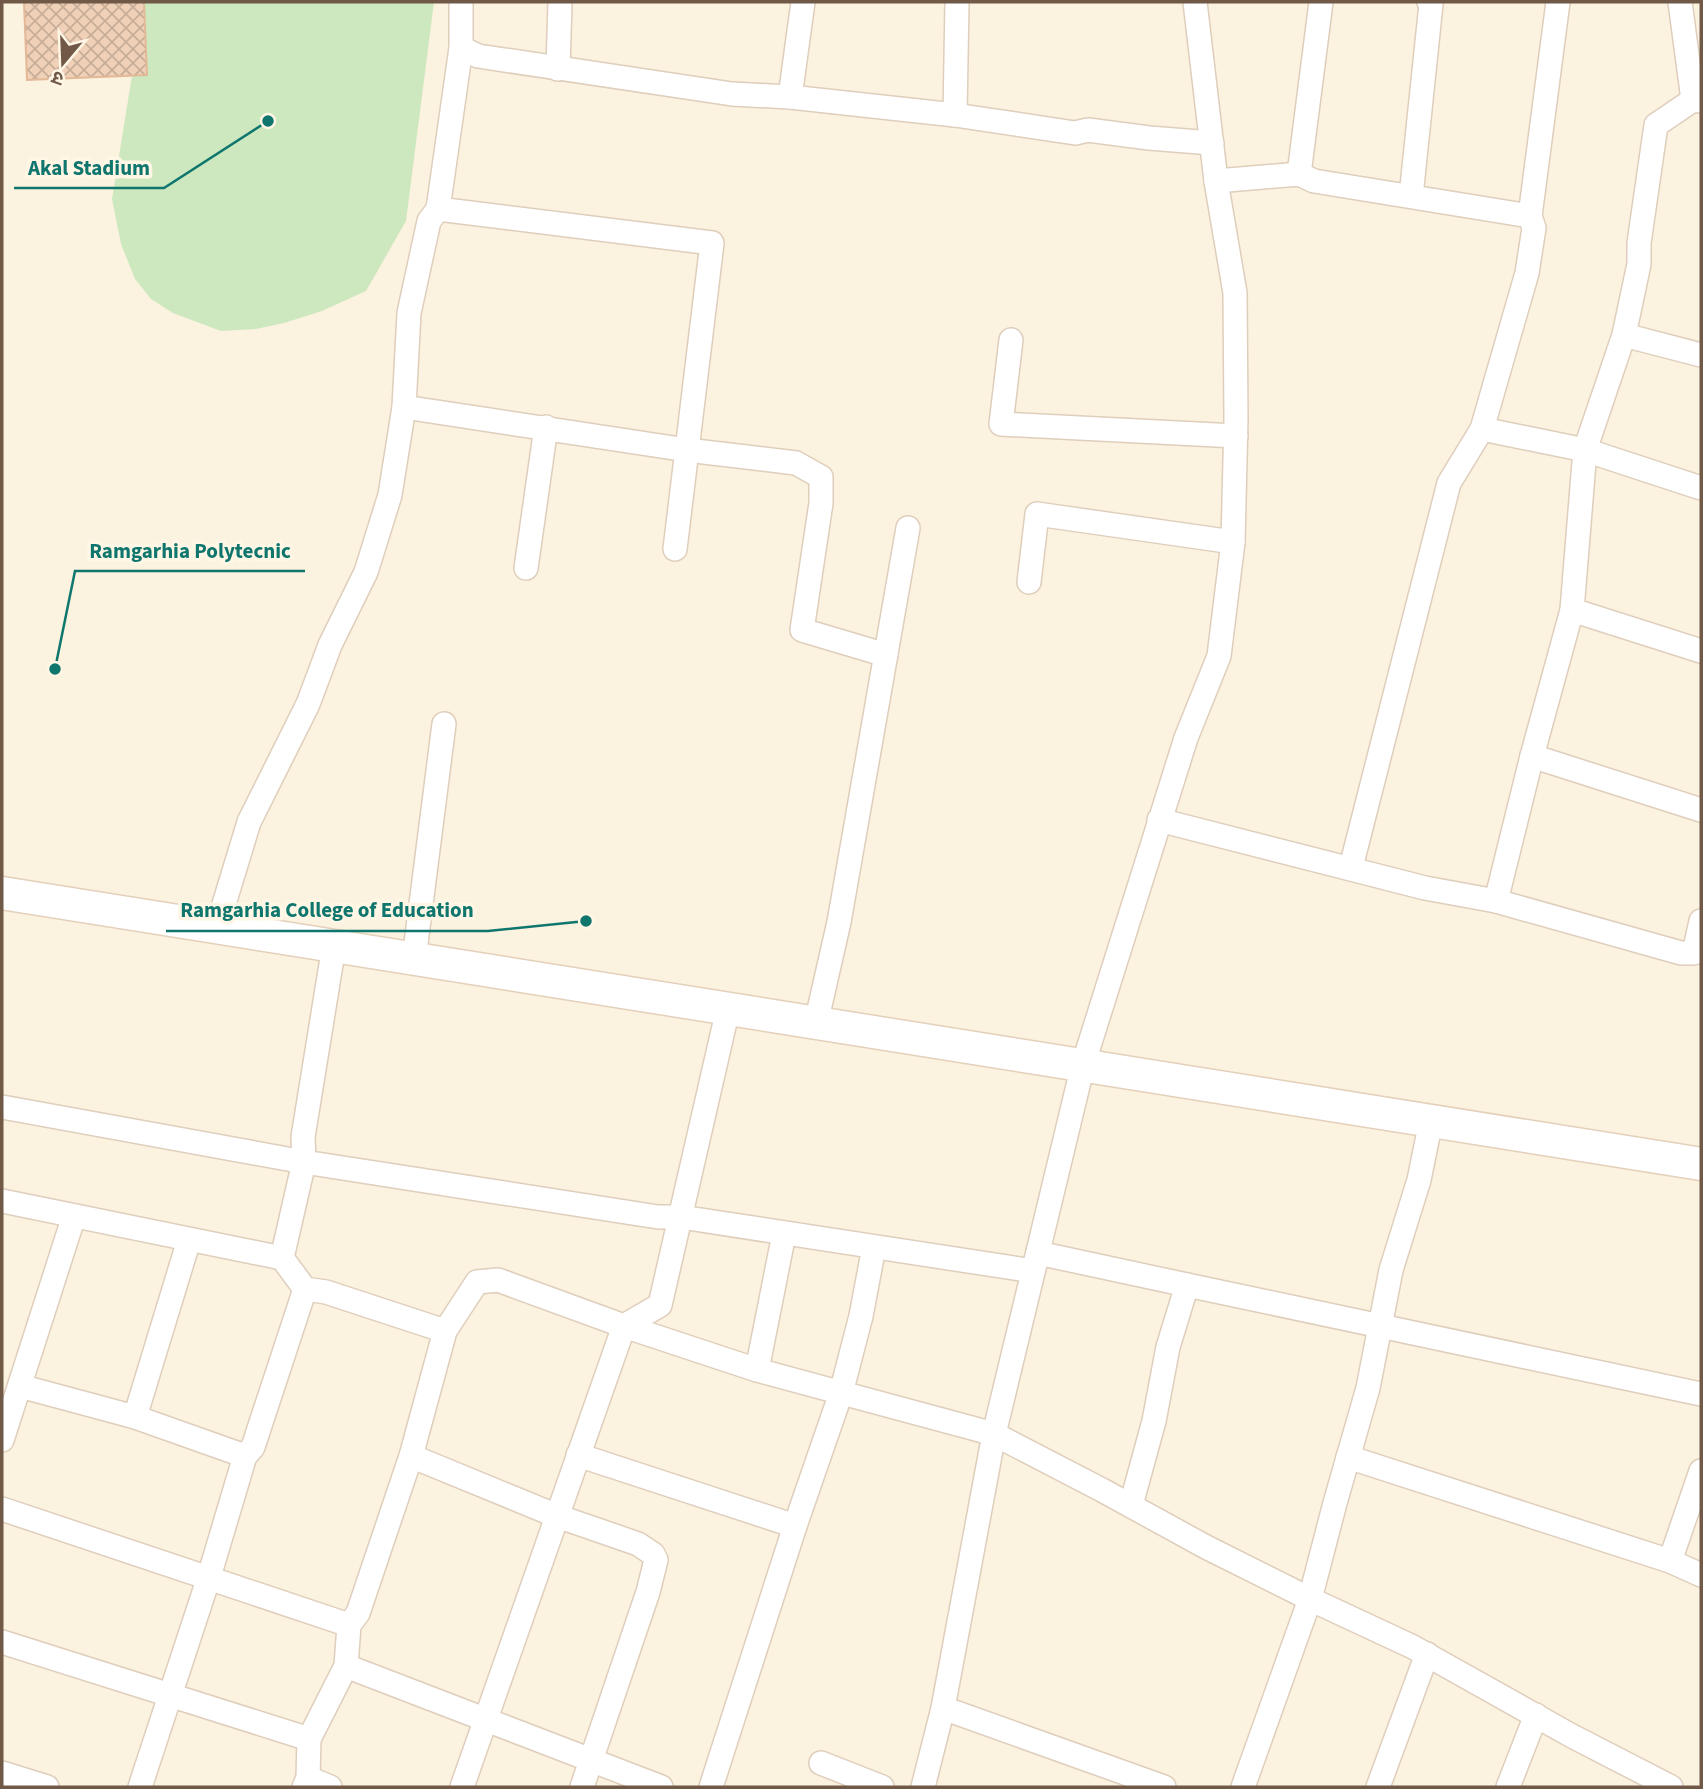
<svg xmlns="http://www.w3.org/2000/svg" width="1703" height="1789" font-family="'Source Sans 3','Noto Sans Devanagari',sans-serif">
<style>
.park{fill:#cde8bf}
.building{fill:url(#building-cross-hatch);stroke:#e3b998;stroke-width:2}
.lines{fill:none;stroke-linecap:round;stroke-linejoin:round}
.minor-casing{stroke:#dfcebc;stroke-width:26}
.secondary-casing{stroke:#e4d0ba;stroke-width:35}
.minor{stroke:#fff;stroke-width:23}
.secondary{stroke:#fff;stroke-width:32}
.leader{fill:none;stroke:#0f766e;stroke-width:2.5}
.callout-dot{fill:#0f766e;stroke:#fff6e5;stroke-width:2.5}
.callout-label{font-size:21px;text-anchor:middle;font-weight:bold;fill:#0f766e;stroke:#fff6e5;stroke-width:7;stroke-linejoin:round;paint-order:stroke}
</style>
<defs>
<pattern id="building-cross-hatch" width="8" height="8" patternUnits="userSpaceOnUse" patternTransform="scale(1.75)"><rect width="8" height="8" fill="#f0d1b8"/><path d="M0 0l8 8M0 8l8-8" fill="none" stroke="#c7ad98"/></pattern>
</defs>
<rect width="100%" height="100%" fill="#fbf2df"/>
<polygon class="park" points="144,2 434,2 406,221 366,291 322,311 284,323 256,329 221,331 173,313 151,299 135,279 121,244 112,199"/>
<polygon class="building" points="24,2 144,2 147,75 27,80"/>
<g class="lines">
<defs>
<g id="minor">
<polyline points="1680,2 1693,100"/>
<polyline points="461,48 478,56 732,94 790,97 955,115 1075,133 1088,130 1149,138 1212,143"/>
<polyline points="558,69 560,2"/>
<polyline points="790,97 803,2"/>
<polyline points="955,115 957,2"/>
<polyline points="1299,174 1321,2"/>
<polyline points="1216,181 1299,174 1314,181 1530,216"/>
<polyline points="1411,196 1431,4 1429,2"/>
<polyline points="438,209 712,243 675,549"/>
<polyline points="1624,335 1701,355"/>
<polyline points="1011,340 1001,424 1236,436"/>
<polyline points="404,407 687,450 796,463 821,477 821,503 802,630 886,655"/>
<polyline points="1482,429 1585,450 1701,488"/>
<polyline points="526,568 546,427"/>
<polyline points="1029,582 1037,514 1233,542"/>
<polyline points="1572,610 1701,651"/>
<polyline points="1532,756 1701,810"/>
<polyline points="1159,820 1425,888 1496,901 1681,953 1694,953 1701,921"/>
<polyline points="1351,867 1449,483 1482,429 1527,273 1534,228 1530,216 1558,2"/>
<polyline points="1496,901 1532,756 1572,610 1585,450 1624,335 1639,264 1639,243 1656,125 1693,100 1701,101"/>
<polyline points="217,927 249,822 308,704 330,645 366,572 390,495 404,407 409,313 429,221 438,209 461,48 461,2"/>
<polyline points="414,959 444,724"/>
<polyline points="816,1023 839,922 908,528"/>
<polyline points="2,1107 304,1162 658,1217 681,1217 1033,1271"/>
<polyline points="2,1201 282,1258 305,1289 326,1292 445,1331"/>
<polyline points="1038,1253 1187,1285 1168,1347 1154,1421 1131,1505"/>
<polyline points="282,1258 304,1162 303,1137 334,946"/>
<polyline points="1187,1285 1701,1394"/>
<polyline points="757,1370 784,1234"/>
<polyline points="20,1386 135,1417 245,1456"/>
<polyline points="135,1417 189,1240"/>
<polyline points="2,1440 74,1216"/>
<polyline points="578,1455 795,1526"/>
<polyline points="411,1456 557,1516 638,1544 653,1554 656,1560 648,1592 582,1787"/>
<polyline points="1348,1457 1670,1561 1701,1471"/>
<polyline points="2,1509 349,1625"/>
<polyline points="1670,1561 1701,1575"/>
<polyline points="2,1642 309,1739"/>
<polyline points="346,1666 661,1787"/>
<polyline points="943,1708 1164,1787"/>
<polyline points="821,1763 882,1787"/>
<polyline points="2,1773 47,1787"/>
<polyline points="308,1778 330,1787"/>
<polyline points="140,1787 208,1580 245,1456 253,1447 305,1289"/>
<polyline points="304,1787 308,1778 309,1739 346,1666 349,1625 358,1613 411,1456 445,1331 477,1282 498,1280 624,1326 660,1305 728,1009"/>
<polyline points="462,1787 624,1326 757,1370 994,1434 1083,1065 1186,738 1219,656 1233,542 1236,419 1235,293 1216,181 1195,2"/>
<polyline points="711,1787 795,1526 841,1393 861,1316 874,1247"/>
<polyline points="923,1787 943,1708 994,1434 1102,1490 1206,1547 1310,1599 1413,1647 1572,1736 1671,1787"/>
<polyline points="1243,1787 1310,1599 1335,1503 1368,1388 1391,1270 1419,1180 1431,1121"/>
<polyline points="1378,1787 1427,1654"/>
<polyline points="1508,1787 1536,1715"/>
</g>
<polyline id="secondary" points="2,893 1701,1164"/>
</defs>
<use href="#minor" class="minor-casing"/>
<use href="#secondary" class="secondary-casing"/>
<use href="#minor" class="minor"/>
<use href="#secondary" class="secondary"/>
</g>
<path class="leader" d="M268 121L164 188H14M55 669L75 571H305M586 921L488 931H166"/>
<g class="callout-dot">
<circle cx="268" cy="121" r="7"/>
<circle cx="55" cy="669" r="7"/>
<circle cx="586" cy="921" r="7"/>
</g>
<g class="callout-label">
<text x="89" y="175">Akal Stadium</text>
<text x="190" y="558">Ramgarhia Polytecnic</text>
<text x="327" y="917">Ramgarhia College of Education</text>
</g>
<rect width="1703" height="1789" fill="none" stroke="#715948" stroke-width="7"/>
<g transform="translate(63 63) rotate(199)" stroke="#fff6e5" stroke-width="5" paint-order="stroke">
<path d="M0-5L12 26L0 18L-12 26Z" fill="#715948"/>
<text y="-10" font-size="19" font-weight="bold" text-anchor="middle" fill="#715948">उ</text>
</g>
</svg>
